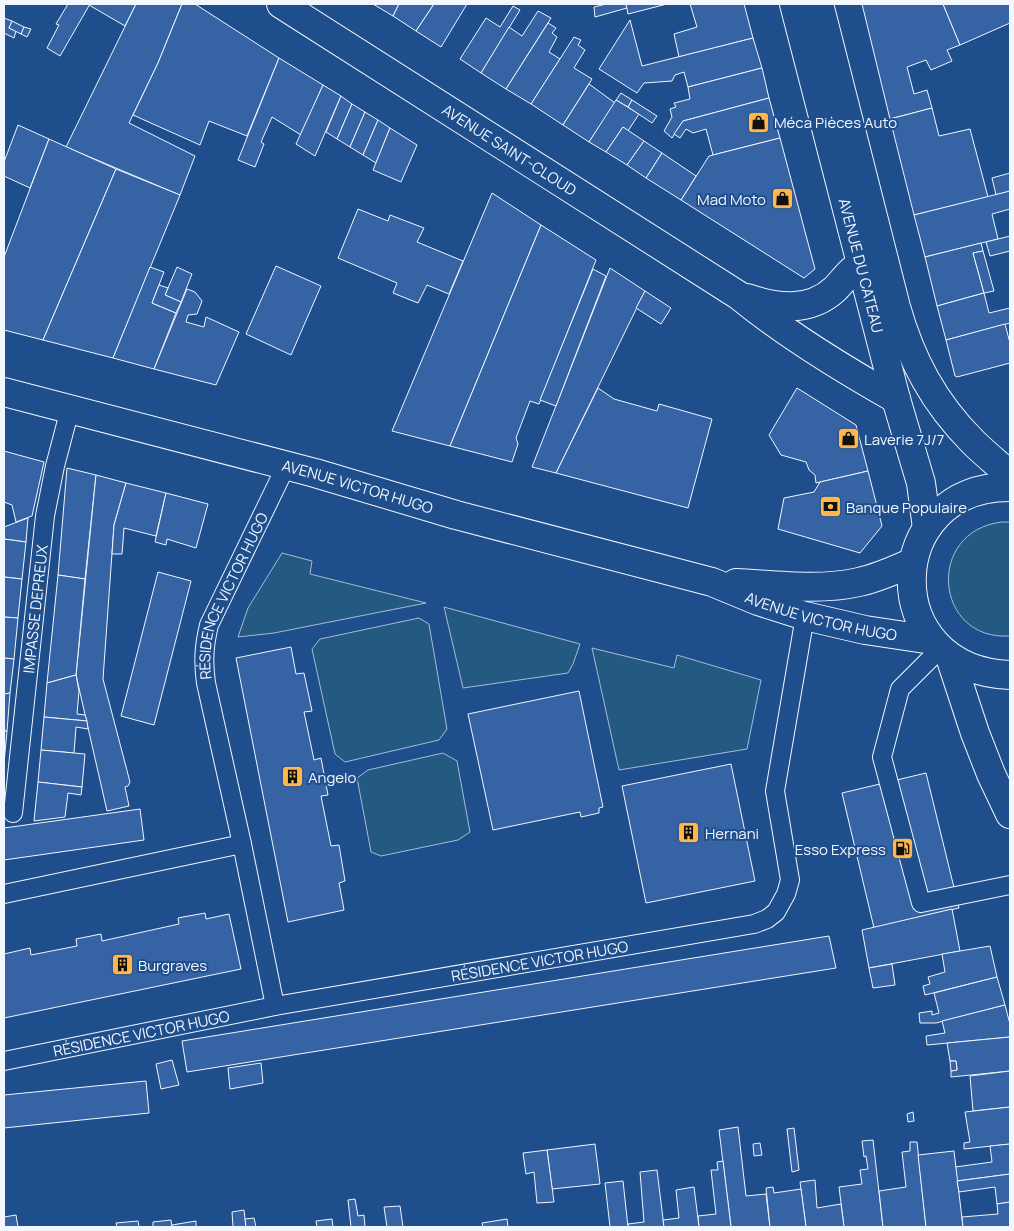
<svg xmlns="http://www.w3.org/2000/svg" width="1014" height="1231" font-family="Manrope,sans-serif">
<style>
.green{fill:#245a82;stroke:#a8bbd7}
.building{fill:#3563a3;stroke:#f2f6ff}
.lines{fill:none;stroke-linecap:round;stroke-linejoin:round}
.service-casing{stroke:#f2f6ff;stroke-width:20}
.minor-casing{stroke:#f2f6ff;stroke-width:30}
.secondary-casing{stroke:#f2f6ff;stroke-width:30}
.service{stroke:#1f4e8c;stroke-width:18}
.minor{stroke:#1f4e8c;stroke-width:28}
.secondary{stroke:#1f4e8c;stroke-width:28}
.labels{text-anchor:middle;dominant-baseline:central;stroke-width:4;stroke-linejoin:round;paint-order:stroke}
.poi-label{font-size:15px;fill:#f2f6ff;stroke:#1f4e8c;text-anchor:start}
.street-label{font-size:15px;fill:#f2f6ff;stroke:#1f4e8c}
</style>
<rect width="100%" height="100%" fill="#1f4e8c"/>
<g class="green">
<path d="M1002,522H1010V636C934,641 925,531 1002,522Z"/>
<polygon points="282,553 312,561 310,574 426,603 274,633 238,637 248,608"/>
<polygon points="444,607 580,644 573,664 568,673 463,688"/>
<polygon points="419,618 429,624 447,729 439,740 345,762 335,754 312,649 320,639"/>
<polygon points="592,648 674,668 677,655 761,680 747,749 619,770"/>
<polygon points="443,753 457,761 470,832 458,840 381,856 371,852 357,778 368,770"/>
</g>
<g class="building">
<polygon points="68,4 90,4 60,56 47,48 59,25 56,24"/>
<polygon points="90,4 136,4 125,26 89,5"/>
<polygon points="136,4 182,4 158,63 129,123 195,156 180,195 66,147"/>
<polygon points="182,4 195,4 279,58 247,136 209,121 200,145 133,115 158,63"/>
<polygon points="373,4 399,4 393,16"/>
<polygon points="399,4 434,4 416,31 393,16"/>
<polygon points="434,4 467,4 441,47 416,31"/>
<polygon points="606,4 626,4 627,8 595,17 594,7"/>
<polygon points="626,4 667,4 628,14"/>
<polygon points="690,4 744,4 753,38 679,57 674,34 697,27"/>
<polygon points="862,4 943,4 960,45 947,50 952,61 931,70 926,60 907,67 914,94 927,90 932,108 890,119"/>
<polygon points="943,4 1010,4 1010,23 960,45"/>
<polygon points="513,6 520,10 481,73 460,59 486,18 500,27"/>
<polygon points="538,11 551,18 506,89 481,73 509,27 522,36"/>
<polygon points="4,18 12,21 9,28 16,31 14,38 4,33"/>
<polygon points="630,20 642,66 753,38 762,68 688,87 684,72 675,75 672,81 644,83 637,93 599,69"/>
<polygon points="12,21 24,27 21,34 9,28"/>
<polygon points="548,23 556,28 552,33 557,37 549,52 560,59 531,104 506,89"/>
<polygon points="24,27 31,29 27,37 21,34"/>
<polygon points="574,37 581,40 578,45 585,50 574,68 592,79 563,125 531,104"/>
<polygon points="279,58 323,85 301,135 272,117 261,142 264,144 255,167 238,160"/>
<polygon points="762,68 769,98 683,121 672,138 664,131 672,117 670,109 676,107 674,103 690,99 688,87"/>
<polygon points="589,84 615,103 589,142 563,125"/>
<polygon points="323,85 341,96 315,156 296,144"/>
<polygon points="621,93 632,100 628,107 616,100"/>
<polygon points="341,96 352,104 337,139 326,132"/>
<polygon points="769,98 780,138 713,155 706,129 693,133 686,129 680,138 674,134 683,121"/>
<polygon points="616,100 639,114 628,131 623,127 606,152 589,142"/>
<polygon points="632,100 657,116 652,123 628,107"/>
<polygon points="352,104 365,112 350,147 337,139"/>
<polygon points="932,108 939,136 970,129 988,197 914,215 890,119"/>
<polygon points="365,112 378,120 363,155 350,147"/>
<polygon points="378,120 390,128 376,163 363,155"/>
<polygon points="18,125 49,139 30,188 4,176 4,162"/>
<polygon points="623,127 644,141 627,165 606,152"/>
<polygon points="390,128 417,145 401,182 373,170"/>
<polygon points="780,138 815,269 804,278 681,200 709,156"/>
<polygon points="49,139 116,169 43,340 4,330 4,257"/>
<polygon points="644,141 662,153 646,178 627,165"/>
<polygon points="662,153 696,176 681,200 646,178"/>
<polygon points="116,169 180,195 113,358 43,340"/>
<polygon points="1010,173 1010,191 996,195 992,178"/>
<polygon points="1010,191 1010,209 992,214 998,239 925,257 914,215"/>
<polygon points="492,193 541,225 450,446 392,431"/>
<polygon points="358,209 388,221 390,215 424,228 417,242 463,261 449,294 427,285 418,303 393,293 397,283 338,258"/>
<polygon points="541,225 596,260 539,404 530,401 516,438 518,444 512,462 450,446"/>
<polygon points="1010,236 1010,251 990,256 986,242"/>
<polygon points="981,243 983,251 973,253 984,293 937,306 925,257"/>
<polygon points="983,251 994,291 984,293 973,253"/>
<polygon points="276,266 321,286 291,355 246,334"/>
<polygon points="150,267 164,272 152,303 176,313 154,369 113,358"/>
<polygon points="177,267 192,274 181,302 165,295"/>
<polygon points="610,268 645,291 556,473 532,467"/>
<polygon points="593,269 606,276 556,406 540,400"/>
<polygon points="159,285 168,288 165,295 181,302 176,313 152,303"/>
<polygon points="187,289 195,292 202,301 197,314 188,315 186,322 204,327 206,317 239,332 216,385 154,369"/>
<polygon points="645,291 671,308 661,324 636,308"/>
<polygon points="984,293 989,313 1010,308 1010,323 946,340 937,306"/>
<polygon points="1005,324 1010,343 1010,363 957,377 955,376 946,340"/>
<polygon points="598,388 614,399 657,411 659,404 712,419 688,508 556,473"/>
<polygon points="797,388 856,425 868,471 816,483 815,475 809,470 806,462 781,455 769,435"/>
<polygon points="4,451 44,462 32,516 16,522 12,505 4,502"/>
<polygon points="67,468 96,475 85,579 58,575"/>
<polygon points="868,471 882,526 860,553 778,529 784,498 814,492 820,482"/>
<polygon points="96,475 126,483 114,525 103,679 130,782 128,786 125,787 129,806 107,811 76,675"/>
<polygon points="126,483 166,493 156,536 124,528 122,554 112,554 114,525"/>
<polygon points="166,493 208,504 196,548 167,539 166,545 155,542"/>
<polygon points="28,518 26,542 4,539 4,527"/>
<polygon points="4,539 26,542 22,579 4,577"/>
<polygon points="158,572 191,581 154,725 121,716"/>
<polygon points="58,575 85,579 76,675 47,683"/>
<polygon points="4,577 22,579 18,618 4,617"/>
<polygon points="4,617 18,618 14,659 4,658"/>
<polygon points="291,647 296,674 304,673 312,711 304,712 314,760 321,758 328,795 321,796 331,846 339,845 345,881 339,883 344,910 288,922 236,658"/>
<polygon points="4,658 14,659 10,693 4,694"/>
<polygon points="76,675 79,691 77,714 85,715 87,721 44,717 47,683"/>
<polygon points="579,691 603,807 599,808 599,813 581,817 580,812 493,830 468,714"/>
<polygon points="10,693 7,731 4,731 4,694"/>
<polygon points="44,717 87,721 88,729 76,727 74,753 41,750"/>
<polygon points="4,731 7,731 4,763"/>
<polygon points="41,750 85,754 82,787 38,782"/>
<polygon points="731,764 755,881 646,903 622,786"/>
<polygon points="926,773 959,908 874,928 842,793"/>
<polygon points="38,782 82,787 81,795 68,793 65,817 34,821"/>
<polygon points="140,809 144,840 4,860 4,828"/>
<polygon points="952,909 960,951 869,968 862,930"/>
<polygon points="205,913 206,919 229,914 241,969 4,1018 4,954 30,948 31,955 77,946 76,939 101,934 102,941 179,924 178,918"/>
<polygon points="829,936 836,968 187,1072 182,1041"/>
<polygon points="990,946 997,977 925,995 923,986 930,984 928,977 945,972 942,954"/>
<polygon points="892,964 895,985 873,988 869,968"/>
<polygon points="997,977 1005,1005 936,1023 920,1023 919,1013 932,1011 932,1015 939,1013 934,993"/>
<polygon points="1005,1005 1010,1024 1010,1037 927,1045 926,1036 945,1033 942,1021"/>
<polygon points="1010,1037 1010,1071 951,1077 951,1071 957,1070 956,1061 950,1061 947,1043"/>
<polygon points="172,1060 179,1085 161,1089 156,1064"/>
<polygon points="950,1061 956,1061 957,1070 951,1071"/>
<polygon points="261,1063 263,1083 230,1089 228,1068"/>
<polygon points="1010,1071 1010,1107 973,1111 970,1076"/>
<polygon points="146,1081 149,1113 4,1128 4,1095"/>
<polygon points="1010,1107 1010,1144 964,1149 964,1143 970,1142 965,1112"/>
<polygon points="913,1112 914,1121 908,1122 907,1114"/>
<polygon points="738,1127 746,1196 766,1194 770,1227 731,1227 719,1130"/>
<polygon points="794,1128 799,1170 792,1172 787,1129"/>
<polygon points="873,1140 883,1227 844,1227 839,1187 862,1184 860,1170 868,1169 866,1156 864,1157 862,1141"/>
<polygon points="910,1142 917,1142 926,1227 883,1227 879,1191 906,1187 902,1152 910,1151"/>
<polygon points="760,1143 762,1155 754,1156 753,1144"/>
<polygon points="595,1144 600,1184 552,1189 547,1150"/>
<polygon points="1010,1144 1010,1174 957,1181 955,1167 992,1162 990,1146"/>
<polygon points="547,1150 554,1202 537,1203 534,1172 526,1174 523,1153"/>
<polygon points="954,1151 963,1227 926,1227 918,1155"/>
<polygon points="723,1161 731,1227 699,1227 698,1216 716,1214 711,1170 718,1170 717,1162"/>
<polygon points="657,1170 664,1227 628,1227 628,1224 644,1222 640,1172"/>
<polygon points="1010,1174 1010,1202 997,1204 995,1187 959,1192 957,1181"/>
<polygon points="815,1180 817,1208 841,1204 844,1227 806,1227 800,1182"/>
<polygon points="623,1181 628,1227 610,1227 605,1183"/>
<polygon points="694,1187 699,1227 664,1227 663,1220 679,1218 676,1190"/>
<polygon points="773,1187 774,1193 801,1189 806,1227 770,1227 766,1188"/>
<polygon points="355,1199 358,1216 364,1215 365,1227 351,1227 348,1200"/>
<polygon points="1010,1202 1010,1227 963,1227 962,1217 998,1214 997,1204"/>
<polygon points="400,1206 403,1227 387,1227 384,1207"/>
<polygon points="244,1210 246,1227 233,1227 232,1212"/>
<polygon points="16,1215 18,1227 4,1227 4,1217"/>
<polygon points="254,1218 256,1227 246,1227 245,1219"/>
<polygon points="332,1219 333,1227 317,1227 316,1221"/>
<polygon points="507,1219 508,1227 483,1227 482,1223"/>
<polygon points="171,1220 172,1227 153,1227 153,1222"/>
<polygon points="138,1221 139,1227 117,1227 116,1223"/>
<polygon points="196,1221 196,1227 172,1227 172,1225"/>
</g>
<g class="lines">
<defs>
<g id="service">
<polyline points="940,649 900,689 882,757 921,903 1010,885"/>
<path id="s1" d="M13,813L45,516L55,466L70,409"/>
<polyline points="242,844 275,1006"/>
<path id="s2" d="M4,894L242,844L206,683C203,661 204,646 209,625L286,466"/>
<path id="s3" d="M4,1061L275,1006L754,924L767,919L776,912L786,894L790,880L775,791L805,616"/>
</g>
<g id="minor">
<path id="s4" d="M281,4L738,295C787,335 841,368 896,399"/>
<path d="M747,298C777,308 809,313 835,289C843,281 852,268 863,263C869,260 876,259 882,257"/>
<path id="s5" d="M4,392L315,473L456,515L712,582L758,601L805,616L865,630L932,640"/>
<path d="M736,583C776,585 820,591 859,582C878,578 895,570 913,562"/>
</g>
<g id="secondary">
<path id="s6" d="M794,4L896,399L921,483L927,528"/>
<path d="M819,4L896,307C911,360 934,403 973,442C985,454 998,464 1010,475"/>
<path d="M1010,487C882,486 876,670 1010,675"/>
<polyline points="950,657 975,733 991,774 1010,814"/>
</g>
</defs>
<use href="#service" class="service-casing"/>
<use href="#minor" class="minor-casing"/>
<use href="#secondary" class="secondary-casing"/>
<use href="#service" class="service"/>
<use href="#minor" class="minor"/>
<use href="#secondary" class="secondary"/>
</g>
<defs>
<symbol id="shop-square" viewBox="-11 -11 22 22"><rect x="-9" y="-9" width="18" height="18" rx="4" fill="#ffb74d" stroke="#1f4e8c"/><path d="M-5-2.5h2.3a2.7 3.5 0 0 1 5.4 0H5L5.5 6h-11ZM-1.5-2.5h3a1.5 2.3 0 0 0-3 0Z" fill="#111"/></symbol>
<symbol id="bank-square" viewBox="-11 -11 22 22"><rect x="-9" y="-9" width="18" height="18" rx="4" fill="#ffb74d" stroke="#1f4e8c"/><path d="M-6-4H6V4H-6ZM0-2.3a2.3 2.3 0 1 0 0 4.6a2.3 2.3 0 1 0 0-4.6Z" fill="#111"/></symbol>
<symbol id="building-square" viewBox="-11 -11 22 22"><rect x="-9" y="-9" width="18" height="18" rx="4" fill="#ffb74d" stroke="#1f4e8c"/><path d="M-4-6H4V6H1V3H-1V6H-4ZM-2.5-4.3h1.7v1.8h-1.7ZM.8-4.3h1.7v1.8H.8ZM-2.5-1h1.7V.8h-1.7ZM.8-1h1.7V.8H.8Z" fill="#111"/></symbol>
<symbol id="fuel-square" viewBox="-11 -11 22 22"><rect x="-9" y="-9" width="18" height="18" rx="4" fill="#ffb74d" stroke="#1f4e8c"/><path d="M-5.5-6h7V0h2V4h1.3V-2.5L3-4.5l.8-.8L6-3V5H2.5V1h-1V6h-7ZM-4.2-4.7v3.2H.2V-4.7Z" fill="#111"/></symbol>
</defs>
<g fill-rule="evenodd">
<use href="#shop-square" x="746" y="110" width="25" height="25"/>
<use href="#shop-square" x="770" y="186" width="25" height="25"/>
<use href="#shop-square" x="836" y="426" width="25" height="25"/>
<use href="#bank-square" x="818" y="494" width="25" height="25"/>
<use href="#building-square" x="280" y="764" width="25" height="25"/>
<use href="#building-square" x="676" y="820" width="25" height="25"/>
<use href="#fuel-square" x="890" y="836" width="25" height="25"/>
<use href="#building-square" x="110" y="952" width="25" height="25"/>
</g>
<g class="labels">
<g class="poi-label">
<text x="774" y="122">Méca Pièces Auto</text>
<text x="766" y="199" text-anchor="end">Mad Moto</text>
<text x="864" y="439">Laverie 7J/7</text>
<text x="846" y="507">Banque Populaire</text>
<text x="308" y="777">Angelo</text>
<text x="705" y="833">Hernani</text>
<text x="886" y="849" text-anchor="end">Esso Express</text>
<text x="138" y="965">Burgraves</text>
</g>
<g class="street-label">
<text stroke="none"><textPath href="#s4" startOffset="271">AVENUE SAINT-CLOUD</textPath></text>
<text stroke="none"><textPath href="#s6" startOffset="270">AVENUE DU CATEAU</textPath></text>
<text stroke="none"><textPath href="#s5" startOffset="366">AVENUE VICTOR HUGO</textPath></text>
<text stroke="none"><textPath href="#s2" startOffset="501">RÉSIDENCE VICTOR HUGO</textPath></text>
<text stroke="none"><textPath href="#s1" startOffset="205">IMPASSE DEPREUX</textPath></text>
<text stroke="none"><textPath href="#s5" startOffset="848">AVENUE VICTOR HUGO</textPath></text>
<text stroke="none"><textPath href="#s3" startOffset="545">RÉSIDENCE VICTOR HUGO</textPath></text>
<text stroke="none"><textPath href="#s3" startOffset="140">RÉSIDENCE VICTOR HUGO</textPath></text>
</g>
</g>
<rect width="1014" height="1231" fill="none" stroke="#f2f6ff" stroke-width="10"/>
</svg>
